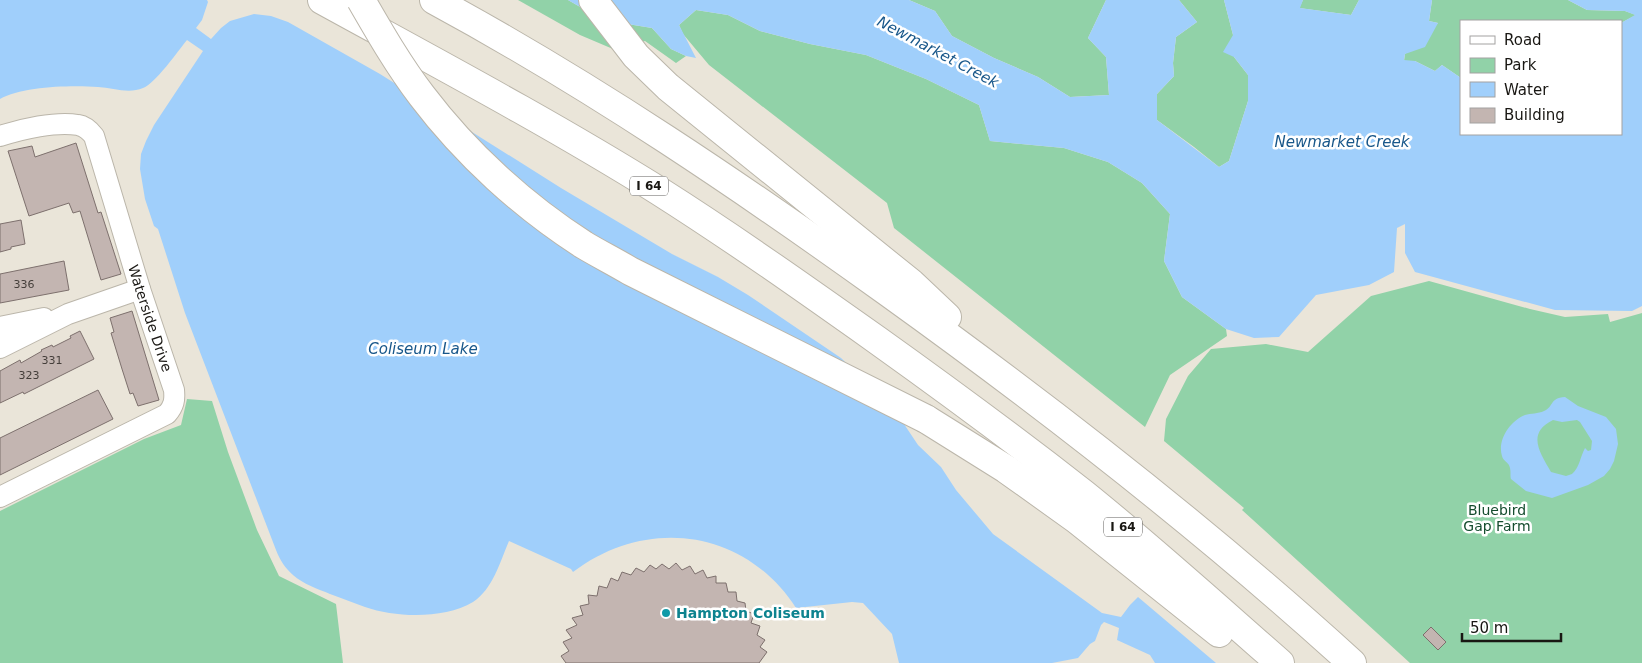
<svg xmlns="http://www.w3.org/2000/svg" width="1642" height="663" font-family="'DejaVu Sans',sans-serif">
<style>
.green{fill:#91d2a8}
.water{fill:#a0cffb;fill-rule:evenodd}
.building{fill:#c3b5b1;stroke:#7d706d}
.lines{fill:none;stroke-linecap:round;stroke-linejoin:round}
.minor-casing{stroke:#bbb6aa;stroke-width:22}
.highway-casing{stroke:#bbb6aa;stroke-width:30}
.minor{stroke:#fff;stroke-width:20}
.highway{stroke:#fff;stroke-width:28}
.highway-bridge-casing{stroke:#bbb6aa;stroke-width:30;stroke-linecap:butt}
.highway-bridge{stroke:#fff;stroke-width:28}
.culture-dot{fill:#0f9aa8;stroke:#fff;stroke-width:2}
.labels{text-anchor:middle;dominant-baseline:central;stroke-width:5;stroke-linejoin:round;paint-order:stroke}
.number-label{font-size:11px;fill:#443e3a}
.shield{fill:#fff;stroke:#5e5d5a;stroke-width:1}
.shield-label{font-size:12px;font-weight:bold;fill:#191713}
.street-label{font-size:14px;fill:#191713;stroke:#fff}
.park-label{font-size:14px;fill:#144c2e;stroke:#fff}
.culture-label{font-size:14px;font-weight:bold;fill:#0d838f;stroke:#fff;text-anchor:start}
.water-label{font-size:15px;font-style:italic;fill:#18578a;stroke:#fff}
</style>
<rect width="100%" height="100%" fill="#eae5d9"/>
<g class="green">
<polygon points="518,0 568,0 603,20 652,28 671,49 686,56 676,63 645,41 613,49 580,35"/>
<polygon points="909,0 1106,0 1088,38 1106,57 1109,95 1070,97 1038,77 994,58 952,36 935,11"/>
<polygon points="1179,0 1224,0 1233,35 1234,57 1248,75 1248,101 1229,161 1219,167 1194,147 1157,120 1157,94 1174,76 1173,63 1176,37 1197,22"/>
<polygon points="1303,0 1359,0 1351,15 1299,8"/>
<polygon points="1432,0 1568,0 1587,10 1625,11 1636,15 1621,23 1621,21 1461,21 1461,78 1442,65 1435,71 1415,61 1404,61 1405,54 1438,23 1429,21"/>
<polygon points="696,10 728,15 760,31 810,44 866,55 926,79 979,105 990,141 1064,148 1108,162 1142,183 1170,214 1164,261 1182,297 1226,329 1227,336 1170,375 1145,427 894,228 887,203 709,65 683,34 679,25"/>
<polygon points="1429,281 1530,309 1565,317 1608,314 1610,322 1642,313 1642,663 1410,663 1242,510 1244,508 1164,441 1166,419 1188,376 1211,349 1266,344 1308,352 1371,296"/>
<polygon points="187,399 212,401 228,452 257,530 279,576 336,604 343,663 0,663 0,511 144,439 181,425"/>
</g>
<g class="water">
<path d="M0,0H207L208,2L202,20L196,28L211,39L221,28L230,21L254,14L271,16L288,22L380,74L561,188L672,254L718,277L748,295L841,358L894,409L918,445L941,467L956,490L993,534L1102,613L1121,617L1130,605L1138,597L1216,663H1155L1150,655L1117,640L1119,628L1104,622L1101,625L1095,641L1090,644L1078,658L1052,663H899L892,634L863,603L852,602L796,608C745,529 647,516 573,572L571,569L509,541C500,562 493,589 473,602C444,619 397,618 365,607C353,603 342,598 330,594C318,589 303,584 293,575C285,568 280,560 276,550L185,313L158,229L154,226L145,199L140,169L141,154L146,141L154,125L203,51L187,40C178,51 155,84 143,88C129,94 113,88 98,87C73,85 22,86 0,99Z"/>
<polygon points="568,0 909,0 935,11 952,36 994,58 1038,77 1070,97 1109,95 1106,57 1088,38 1106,0 1179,0 1197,22 1176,37 1173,63 1174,76 1157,94 1157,120 1219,167 1229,161 1248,101 1248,75 1234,57 1223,52 1233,35 1224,0 1303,0 1300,8 1351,15 1359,0 1432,0 1429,21 1438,23 1425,47 1405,54 1404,60 1415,61 1435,71 1442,65 1461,78 1461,134 1621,134 1621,23 1635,15 1625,11 1587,10 1568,0 1642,0 1642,306 1632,311 1555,310 1415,272 1405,253 1405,224 1397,228 1394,272 1369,285 1316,295 1279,337 1254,338 1226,329 1182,297 1164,261 1170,214 1142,183 1108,162 1064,148 990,141 979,105 926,79 866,55 810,44 760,31 728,15 696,10 679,25 696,58 686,56 671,49 652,28 603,20"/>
<path d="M1565,397L1578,406L1606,417L1616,429L1618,444L1614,461L1610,469L1604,476L1588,485L1552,498L1526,491L1511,479C1510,476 1511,472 1510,468C1509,462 1503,461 1502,456C1497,440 1510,421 1525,415C1531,413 1538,414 1544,411C1554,407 1549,398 1565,397ZM1553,420L1562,422L1577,420L1580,422L1592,441L1591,450L1588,451L1585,448C1580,457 1580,467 1572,474L1566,476L1551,472C1540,453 1526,433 1553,420Z"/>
</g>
<g class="building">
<polygon points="76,143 98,213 101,212 121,274 101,280 80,211 73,213 69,203 29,216 8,151 32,146 35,157"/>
<polygon points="21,220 25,244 11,247 11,249 0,252 0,224"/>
<polygon points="64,261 69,290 0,303 0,274"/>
<polygon points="132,311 159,400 138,406 133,393 130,394 122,369 111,333 114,332 110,318"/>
<polygon points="80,331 94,359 24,394 23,392 0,403 0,371 20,360 21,363 42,351 41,350 52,345 53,347 71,338 70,336"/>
<polygon points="98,390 113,419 0,475 0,438"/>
<polygon points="676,563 682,570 690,566 695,574 703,570 707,578 716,576 716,583 726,583 728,592 736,592 737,601 745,603 746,611 754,614 751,623 760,626 757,635 765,640 760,647 767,652 759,663 566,663 561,656 569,651 563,642 572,638 566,630 577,625 572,618 583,615 580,606 589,604 588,595 597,596 599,586 607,588 611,578 618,581 622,572 631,575 636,568 644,572 650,565 656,569 662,564 669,569"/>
<polygon points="1431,627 1446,642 1438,650 1423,635"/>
</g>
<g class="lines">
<defs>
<g id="minor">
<path id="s1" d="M0,136C22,129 56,121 78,125C85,126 90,131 94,136L140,289L174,390C175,400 174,406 167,414L0,497"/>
<polyline points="0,327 44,318"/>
<polyline points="0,348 68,314 140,289"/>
</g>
<g id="highway">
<path d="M322,0C435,62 550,123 659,191C733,238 805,289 877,340C947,390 1016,441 1084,494C1151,548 1215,606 1280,663"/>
<path d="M434,0C593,86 743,188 889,293C1049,408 1206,530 1352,663"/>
<polyline points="593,0 636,56 668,87 911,283 947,317"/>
<polyline points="926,419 1006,469 1076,519 1219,633"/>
</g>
</defs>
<use href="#minor" class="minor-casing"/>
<use href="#highway" class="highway-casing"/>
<use href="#minor" class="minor"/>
<use href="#highway" class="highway"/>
<defs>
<path id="highway-bridge" d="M361,0C380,33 399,66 422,96C466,154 523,206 584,245C599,254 615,262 630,271L926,419"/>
</defs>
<use href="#highway-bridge" class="highway-bridge-casing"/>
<use href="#highway-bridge" class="highway-bridge"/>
</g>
<circle class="culture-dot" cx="666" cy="613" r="5"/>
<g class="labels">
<g class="number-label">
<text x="24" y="284">336</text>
<text x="52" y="360">331</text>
<text x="29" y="375">323</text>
</g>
<g class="shield">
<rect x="630" y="176.5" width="38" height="19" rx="4"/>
<rect x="1104" y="517.5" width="38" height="19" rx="4"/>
</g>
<g class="shield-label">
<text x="649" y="186">I 64</text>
<text x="1123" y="527">I 64</text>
</g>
<g class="street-label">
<text stroke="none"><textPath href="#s1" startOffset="290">Waterside Drive</textPath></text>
</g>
<g class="park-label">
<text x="1497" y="510">Bluebird<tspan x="1497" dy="16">Gap Farm</tspan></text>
</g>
<g class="culture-label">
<text x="676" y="613">Hampton Coliseum</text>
</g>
<g class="water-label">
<text transform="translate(938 52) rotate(28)">Newmarket Creek</text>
<text x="1342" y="142">Newmarket Creek</text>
<text x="423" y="349">Coliseum Lake</text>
</g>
</g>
<rect x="1460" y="20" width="162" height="115" fill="#ffffff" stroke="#a3a2a1"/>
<rect x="1470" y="36" width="25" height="8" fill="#ffffff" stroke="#a3a2a1"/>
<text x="1504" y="45" font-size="15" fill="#191713">Road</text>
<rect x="1470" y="58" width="25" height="15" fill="#91d2a8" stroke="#a3a2a1"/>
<text x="1504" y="70" font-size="15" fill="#191713">Park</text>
<rect x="1470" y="82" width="25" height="15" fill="#a0cffb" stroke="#a3a2a1"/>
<text x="1504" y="95" font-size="15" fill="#191713">Water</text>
<rect x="1470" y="108" width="25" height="15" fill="#c3b5b1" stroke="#a3a2a1"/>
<text x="1504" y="120" font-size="15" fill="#191713">Building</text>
<path d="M1462 633v8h99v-8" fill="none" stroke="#191713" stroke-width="2.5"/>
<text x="1470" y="633" font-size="15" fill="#191713" stroke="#ffffff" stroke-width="4" paint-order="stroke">50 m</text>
</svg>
